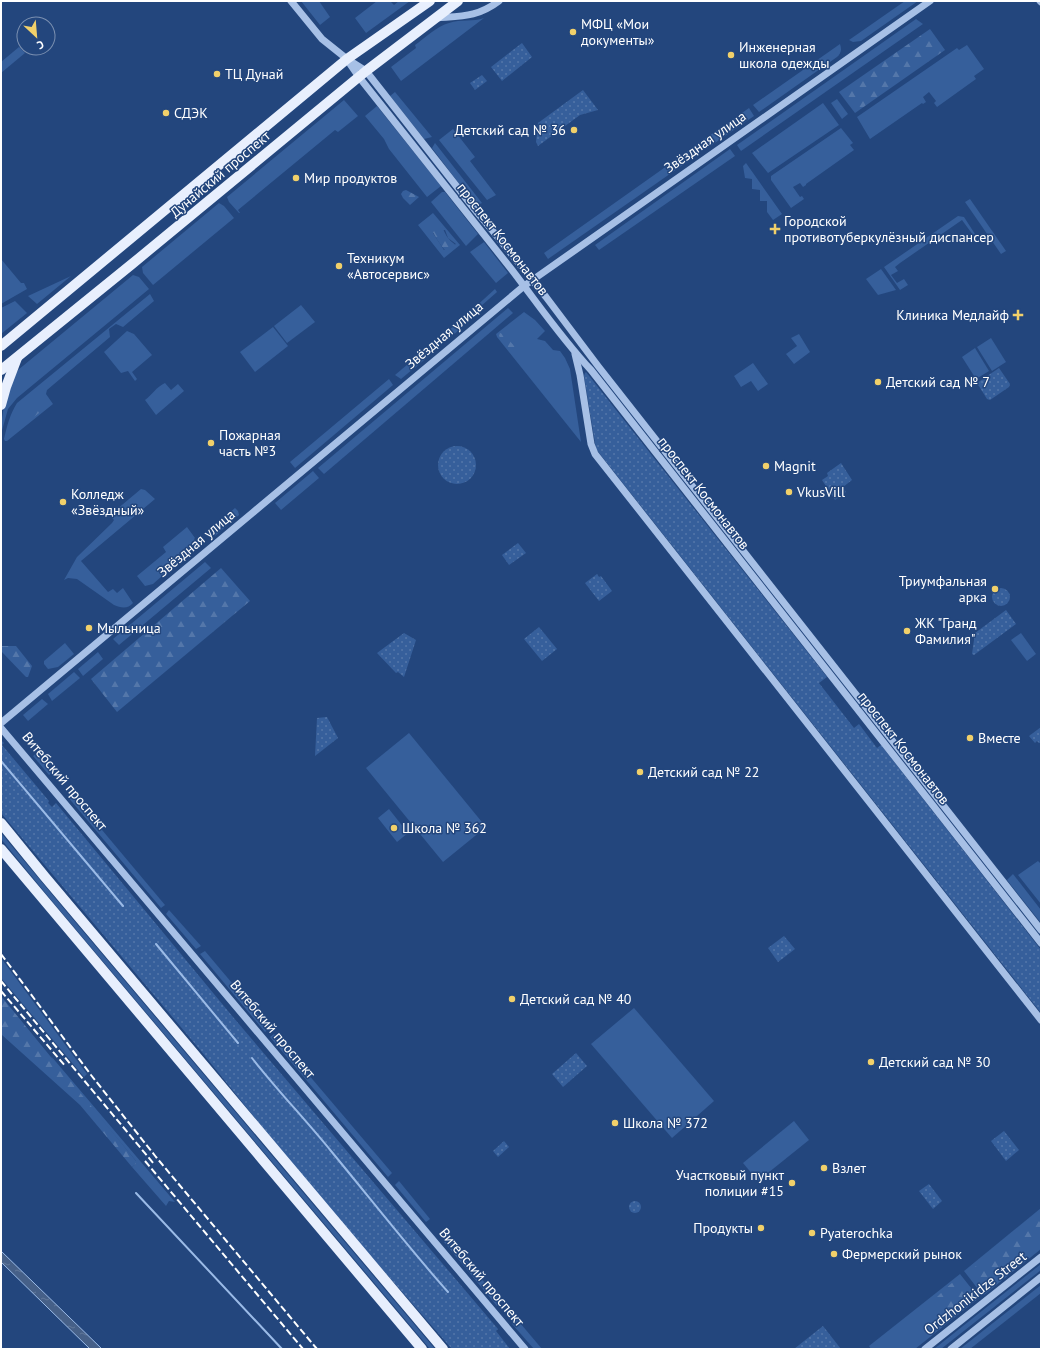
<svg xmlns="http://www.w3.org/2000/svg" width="1042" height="1350" font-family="'PT Sans',sans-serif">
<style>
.grass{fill:#365f9b;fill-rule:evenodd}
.forest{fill:url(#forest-firs)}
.park{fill:url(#park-dots)}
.water{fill:url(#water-ripples);stroke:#9bbbe7}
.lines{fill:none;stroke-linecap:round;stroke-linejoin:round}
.stream{stroke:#9bbbe7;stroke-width:2}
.minor{stroke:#a7c0e6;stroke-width:7}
.major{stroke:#e8effd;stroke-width:10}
.rail{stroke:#fff;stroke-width:2;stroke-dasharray:7 3;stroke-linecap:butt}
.poi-dot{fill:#f1d06a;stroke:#23467d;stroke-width:1.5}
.labels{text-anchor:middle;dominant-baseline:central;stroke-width:3;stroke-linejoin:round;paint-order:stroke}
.poi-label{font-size:14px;fill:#fff;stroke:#23467d;text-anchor:start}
.street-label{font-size:14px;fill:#fff;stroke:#23467d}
</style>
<defs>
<pattern id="forest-firs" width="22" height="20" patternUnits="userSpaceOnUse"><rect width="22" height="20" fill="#365f9b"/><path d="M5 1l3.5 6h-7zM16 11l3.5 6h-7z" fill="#5477aa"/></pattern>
<pattern id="park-dots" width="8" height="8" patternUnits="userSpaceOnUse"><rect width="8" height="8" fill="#365f9b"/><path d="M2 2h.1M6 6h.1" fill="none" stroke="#5477aa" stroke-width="1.8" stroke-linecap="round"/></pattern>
<pattern id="water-ripples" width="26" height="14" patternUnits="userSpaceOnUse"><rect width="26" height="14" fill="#466088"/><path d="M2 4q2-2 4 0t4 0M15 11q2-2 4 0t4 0" fill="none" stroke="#62789a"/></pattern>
</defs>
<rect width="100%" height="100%" fill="#23467d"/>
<g class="grass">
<polygon points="301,1 319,1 330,17 320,25"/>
<polygon points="377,1 390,1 394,5 399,1 410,1 366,33 355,18"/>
<polygon points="905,1 918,1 861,41 853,42 849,40"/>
<path d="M484,18L401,81L391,67L416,48L415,45C425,38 437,26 449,23C461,19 473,22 484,18Z"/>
<polygon points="916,19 923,24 741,151 737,145"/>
<path d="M840,44C842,50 841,53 837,57L759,112L753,105Z"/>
<polygon points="967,45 984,69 974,76 976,79 937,107 934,103 936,101 929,92 923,97 926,102 923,104 922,103 870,139 857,117 957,48 959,50"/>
<polygon points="19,47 25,53 1,73 1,62"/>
<polygon points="395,92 432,137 424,139 390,96"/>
<polygon points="837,99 848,114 842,119 831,103"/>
<polygon points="344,100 358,116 338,132 335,130 238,210 240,213 239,213 229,202 227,197"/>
<polygon points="823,103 839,125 768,173 752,153"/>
<polygon points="377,106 441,186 427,197 389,149 384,139 365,116"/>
<polygon points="749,108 754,116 709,147 706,147 696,145"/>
<polygon points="841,128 853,143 850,145 854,150 806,184 806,185 803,187 800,183 793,187 800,197 802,196 804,199 791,208 771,180 771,176"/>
<polygon points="453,129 475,157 470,161 496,195 487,200 439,140"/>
<polygon points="435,143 482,203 476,206 432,148"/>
<polygon points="730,149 735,156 599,250 595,245"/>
<polygon points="688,151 689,158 687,162 548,259 544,253"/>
<polygon points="746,163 782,214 773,220 767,212 767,201 760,201 760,190 752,189 752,179 745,178 743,166"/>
<polygon points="442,192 445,192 478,234 466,246 431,202"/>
<polygon points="970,199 1006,251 1001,254 965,202"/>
<polygon points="219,203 224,206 234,218 153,285 143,273 142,267"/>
<path d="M433,213L460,245L444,258L418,225ZM445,230L448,238L456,244L444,250L433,233Z"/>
<polygon points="958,216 964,217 975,234 973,235 962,220 900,263 895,267 898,271 891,275 897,283 904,279 908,285 900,290 884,267"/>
<polygon points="484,242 508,273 496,283 470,252"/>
<polygon points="1,259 21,283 24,283 27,289 1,304"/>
<polygon points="881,269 896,290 878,295 866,279"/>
<path d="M133,275L139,277L149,289L17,398L8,409L1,434C1,413 7,389 18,370Z"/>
<polygon points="71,276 37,304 28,296"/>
<polygon points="495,289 497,292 464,321 462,319"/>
<path d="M150,294L154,301L123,327L116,324L109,329L110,337L47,390L46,394L53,404L7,441H5L4,439C7,426 10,414 17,403Z"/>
<polygon points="15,301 27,313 1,334 1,308"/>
<polygon points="301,305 315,322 287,343 274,326"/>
<polygon points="508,308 513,313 324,474 318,468"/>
<polygon points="524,312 535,320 545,331 537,339 545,341 553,350 560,351 565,358 570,369 581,442 497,337 496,334"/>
<polygon points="460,321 464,326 442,344 438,339"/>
<polygon points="273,327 288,346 255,372 240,352"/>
<polygon points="127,331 134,334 152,355 132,372 137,379 135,381 128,371 121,373 104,352"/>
<polygon points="799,334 810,352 794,364 786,354 797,346 791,338"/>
<polygon points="991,338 1006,362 992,371 977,347"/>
<polygon points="436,341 440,346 415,368 410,362"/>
<polygon points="975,348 989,371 976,379 962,357"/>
<polygon points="753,363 768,384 758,391 751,381 741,387 734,376"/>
<polygon points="408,364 413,369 401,379 395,375"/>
<polygon points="389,379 393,385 295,468 290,462"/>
<path d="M165,383L171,390L178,384L184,391L156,415L145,400C152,395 156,387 165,383Z"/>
<polygon points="313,471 319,478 281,510 275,503"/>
<path d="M141,489L145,490L155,499L81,561L108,592L113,589L117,593L123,588L133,603C128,609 121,608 114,605L77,579L68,578L64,580L77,557L112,523L114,520L110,515Z"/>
<polygon points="235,508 238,511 239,515 215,536 209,530"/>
<polygon points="187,527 195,538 194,539 197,544 179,559 180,560 153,584 145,586 137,576 166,552 163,547"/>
<polygon points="205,562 211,568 119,645 113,639"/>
<polygon points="1021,633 1036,654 1027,661 1011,640"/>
<polygon points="65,643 74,654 58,667 48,669 44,664 44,661"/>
<polygon points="98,652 103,659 83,676 78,669"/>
<polygon points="74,672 80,678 52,701 48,694"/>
<polygon points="42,699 48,704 28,721 23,715"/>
<polygon points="409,733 486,827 443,862 366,768"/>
<polygon points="37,753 53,772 49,775 33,756"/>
<polygon points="71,793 165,905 161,908 67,796"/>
<polygon points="389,809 408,833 397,842 378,818"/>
<polygon points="1,833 55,898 435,1349 430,1349 52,901 1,839"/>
<polygon points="1038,861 1041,864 1041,904 1018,875"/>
<polygon points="1013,874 1041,910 1041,923 1007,880"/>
<polygon points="169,910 201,946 196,949 166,914"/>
<polygon points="205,951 270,1028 265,1032 200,954"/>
<polygon points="1,958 87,1074 84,1077 1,978"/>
<polygon points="634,1008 714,1101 672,1138 591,1044"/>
<polygon points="274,1034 392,1173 388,1177 270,1037"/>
<polygon points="51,1056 175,1202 169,1201 166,1206 132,1167 136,1164 136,1161 55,1064"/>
<polygon points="794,1121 809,1140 758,1181 743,1163"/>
<polygon points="399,1181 430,1219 426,1222 395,1185"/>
<polygon points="1041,1208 1041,1249 984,1295 981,1293 964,1271"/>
<polygon points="448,1239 501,1302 497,1306 444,1242"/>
<polygon points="1041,1264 1041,1270 941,1349 934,1349"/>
<polygon points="960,1274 979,1298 915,1349 871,1349 869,1346"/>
<polygon points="1041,1285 1041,1293 970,1349 960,1349"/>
<polygon points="515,1317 542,1349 534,1349 512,1324"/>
</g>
<g class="forest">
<polygon points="930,29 945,50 855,113 839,92"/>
<polygon points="406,190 419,197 410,205 403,198 401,194 403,191"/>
<path d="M434,221C445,226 443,233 449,239C451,242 454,243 456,246C454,248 451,252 448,252C444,252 429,228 430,223Z"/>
<polygon points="500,333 503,334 518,350 519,355 515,355 499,336"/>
<polygon points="33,406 38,408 39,413 30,420 26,421 23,414 23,410"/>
<polygon points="221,568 250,601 117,712 91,679"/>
<polygon points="1,646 16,646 32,666 28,677 26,677 1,651"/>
<polygon points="1,996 136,1161 136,1164 132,1167 80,1105 2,1035 1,1033"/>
<polygon points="1041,1214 1041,1233 1037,1237 1023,1249 1003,1272 982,1285 977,1285 967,1270 987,1262 992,1253 998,1248 1025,1235 1034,1222"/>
<path d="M958,1278L960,1279C964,1286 969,1291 971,1299L967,1303L954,1308L947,1314L938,1310L933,1301L946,1288Z"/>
</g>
<g class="park">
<polygon points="522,43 532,57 502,81 491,67"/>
<polygon points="482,75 487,81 475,90 470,83"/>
<polygon points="583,90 598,110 580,115 538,146 536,142 538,123"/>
<polygon points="999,368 1010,384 1009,387 990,400 987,399 977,383"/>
<polygon points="586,372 827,677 819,683 854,728 859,724 877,748 881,745 1041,950 1041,1013 596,449 584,376 585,373"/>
<circle cx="457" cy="465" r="19"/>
<polygon points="841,463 852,480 843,487 846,492 835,500 822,480 828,476 827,473"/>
<polygon points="518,543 526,553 509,565 502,555"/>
<polygon points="597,574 599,577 601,576 612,591 599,601 585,583"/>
<circle cx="1001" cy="597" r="9"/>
<polygon points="1006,610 1016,624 974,655 972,654 975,633"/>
<polygon points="539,627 557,649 542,661 524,639"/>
<polygon points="404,633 416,640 404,677 398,672 396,673 377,653"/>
<polygon points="327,717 338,738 315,756 317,718"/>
<polygon points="1041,727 1041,743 1039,743 1037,741 1035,743 1029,736"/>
<polygon points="1,740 4,743 2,745 49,801 48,803 52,807 56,803 233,1017 498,1329 496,1331 510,1349 452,1349 313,1190 201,1051 1,813"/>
<polygon points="784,936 795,949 778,962 768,948"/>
<polygon points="576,1053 587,1066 563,1087 552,1074"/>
<polygon points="1004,1131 1019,1150 1006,1161 991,1141"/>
<polygon points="504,1141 509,1147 498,1157 493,1151"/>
<polygon points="929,1184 942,1201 933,1209 919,1191"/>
<circle cx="635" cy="1207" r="6"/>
<polygon points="823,1326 841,1349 794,1349"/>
</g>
<polygon class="water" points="1,1251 102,1349 90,1349 1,1262"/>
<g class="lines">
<g class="stream">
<polyline points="1,761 123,906"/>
<polyline points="156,944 238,1043"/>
<path d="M252,1058C277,1090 305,1119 331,1151C370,1198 407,1246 448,1292"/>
<polyline points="136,1193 282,1349"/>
</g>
<g class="minor">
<polyline points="291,1 322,39 347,59 366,71 476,211 492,230 546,297 598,366 1041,930"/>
<polyline points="1040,1 1041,2"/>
<path d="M437,18C462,16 478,17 499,1"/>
<path d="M348,61L359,77C410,141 461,206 512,270C538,304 562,339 591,370L1041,943"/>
<polyline points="575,354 580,375 591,444 595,454 1041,1020"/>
<polyline points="1,723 524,286 930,1"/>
<polyline points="1,728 525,1349"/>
<polyline points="925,1349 1041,1257"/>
<polyline points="951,1349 1041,1277"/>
</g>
<g class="major">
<polyline points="1,346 347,59 430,1"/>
<polyline points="1,370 132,264 366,71 458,1"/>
<polyline points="1,405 6,387 17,358"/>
<polyline points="1,823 45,877 443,1349"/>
<polyline points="1,849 422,1349"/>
</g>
<g class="rail">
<polyline points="1,954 91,1075 156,1157 317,1349"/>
<polyline points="1,981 154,1164"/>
<polyline points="1,991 66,1067"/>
<polyline points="145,1161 303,1349"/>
</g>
</g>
<g class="poi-dot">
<circle cx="573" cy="32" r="4"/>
<circle cx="731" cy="55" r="4"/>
<circle cx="217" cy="74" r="4"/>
<circle cx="166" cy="113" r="4"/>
<circle cx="574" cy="130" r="4"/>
<circle cx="296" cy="178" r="4"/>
<path d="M773 223h4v4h4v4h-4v4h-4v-4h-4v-4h4z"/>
<circle cx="339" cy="266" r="4"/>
<path d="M1016 309h4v4h4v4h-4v4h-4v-4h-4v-4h4z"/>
<circle cx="878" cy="382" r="4"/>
<circle cx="211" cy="443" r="4"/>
<circle cx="766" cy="466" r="4"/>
<circle cx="789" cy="492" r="4"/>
<circle cx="63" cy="502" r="4"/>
<circle cx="995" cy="589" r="4"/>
<circle cx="89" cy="628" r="4"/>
<circle cx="907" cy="631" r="4"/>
<circle cx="970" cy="738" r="4"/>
<circle cx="640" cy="772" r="4"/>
<circle cx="394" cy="828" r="4"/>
<circle cx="512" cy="999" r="4"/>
<circle cx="871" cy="1062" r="4"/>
<circle cx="615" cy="1123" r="4"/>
<circle cx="824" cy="1168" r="4"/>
<circle cx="792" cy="1183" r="4"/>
<circle cx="761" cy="1228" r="4"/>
<circle cx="812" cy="1233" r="4"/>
<circle cx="834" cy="1254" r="4"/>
</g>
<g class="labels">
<g class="poi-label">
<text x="581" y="24">МФЦ «Мои<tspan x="581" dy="16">документы»</tspan></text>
<text x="739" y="47">Инженерная<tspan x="739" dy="16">школа одежды</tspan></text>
<text x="225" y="74">ТЦ Дунай</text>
<text x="174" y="113">СДЭК</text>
<text x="566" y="130" text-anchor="end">Детский сад № 36</text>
<text x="304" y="178">Мир продуктов</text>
<text x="784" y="221">Городской<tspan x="784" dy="16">противотуберкулёзный диспансер</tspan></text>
<text x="347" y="258">Техникум<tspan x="347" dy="16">«Автосервис»</tspan></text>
<text x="1009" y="315" text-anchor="end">Клиника Медлайф</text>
<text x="886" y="382">Детский сад № 7</text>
<text x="219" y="435">Пожарная<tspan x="219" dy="16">часть №3</tspan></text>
<text x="774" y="466">Magnit</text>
<text x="797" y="492">VkusVill</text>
<text x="71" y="494">Колледж<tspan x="71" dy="16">«Звёздный»</tspan></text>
<text x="987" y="581" text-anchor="end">Триумфальная<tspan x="987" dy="16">арка</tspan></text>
<text x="915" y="623">ЖК "Гранд<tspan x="915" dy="16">Фамилия"</tspan></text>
<text x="97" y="628">Мыльница</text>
<text x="978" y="738">Вместе</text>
<text x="648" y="772">Детский сад № 22</text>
<text x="402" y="828">Школа № 362</text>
<text x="520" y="999">Детский сад № 40</text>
<text x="879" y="1062">Детский сад № 30</text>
<text x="623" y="1123">Школа № 372</text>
<text x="832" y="1168">Взлет</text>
<text x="784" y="1175" text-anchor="end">Участковый пункт<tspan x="784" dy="16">полиции #15</tspan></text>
<text x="753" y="1228" text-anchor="end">Продукты</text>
<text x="820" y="1233">Pyaterochka</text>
<text x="842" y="1254">Фермерский рынок</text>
</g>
<g class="street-label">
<text transform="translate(705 142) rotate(-35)">Звёздная улица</text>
<text transform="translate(220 174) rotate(-40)">Дунайский проспект</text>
<text transform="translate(503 239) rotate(52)">проспект Космонавтов</text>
<text transform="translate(444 335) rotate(-40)">Звёздная улица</text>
<text transform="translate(704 493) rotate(52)">проспект Космонавтов</text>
<text transform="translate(196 543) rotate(-40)">Звёздная улица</text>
<text transform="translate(904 748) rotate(52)">проспект Космонавтов</text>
<text transform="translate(65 781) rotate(50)">Витебский проспект</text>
<text transform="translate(273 1029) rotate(50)">Витебский проспект</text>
<text transform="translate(482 1277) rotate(50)">Витебский проспект</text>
<text transform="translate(975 1293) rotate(-38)">Ordzhonikidze Street</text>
</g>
</g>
<rect width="1042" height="1350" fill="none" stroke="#ffffff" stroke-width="4"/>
<g transform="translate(36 36) rotate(154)"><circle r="19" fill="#23467d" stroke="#7b90b1"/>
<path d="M0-3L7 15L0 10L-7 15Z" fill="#f1d06a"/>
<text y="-6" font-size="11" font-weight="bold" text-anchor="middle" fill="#ffffff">С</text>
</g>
</svg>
